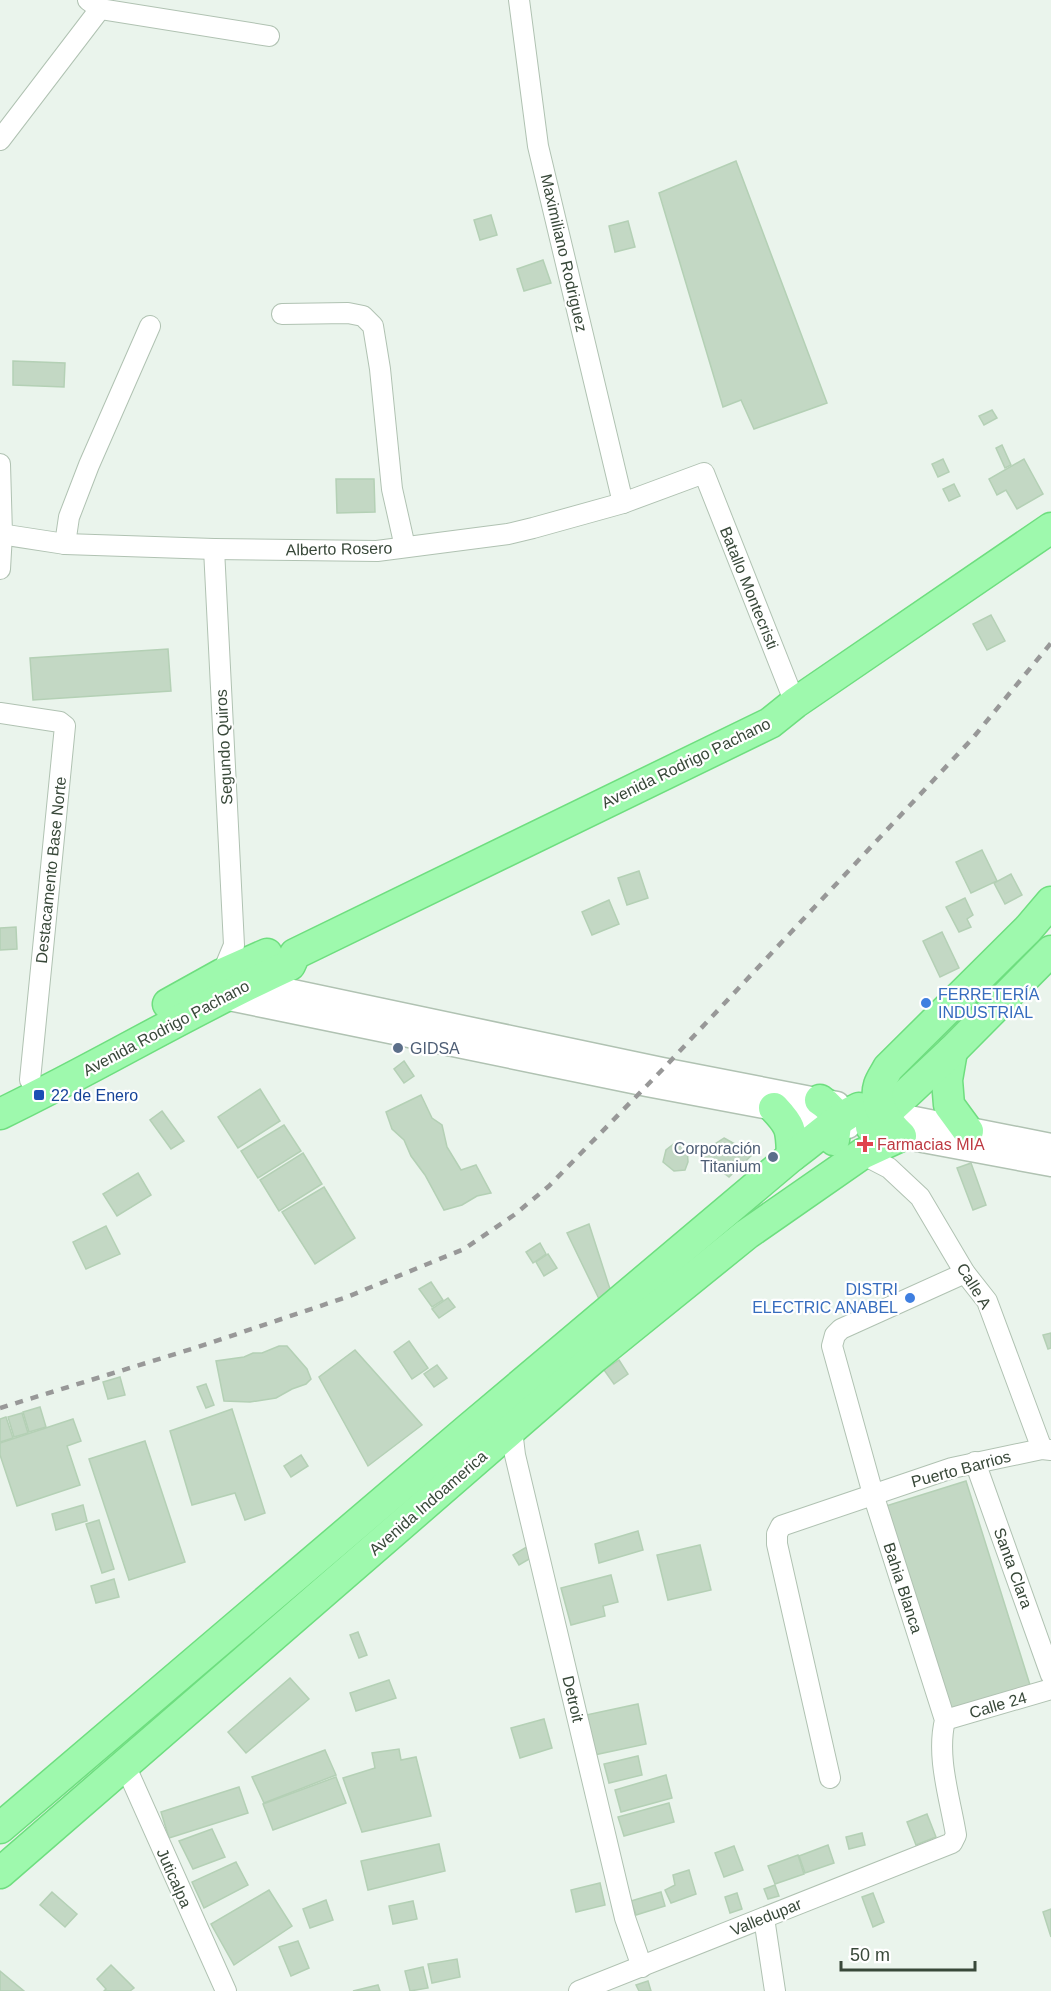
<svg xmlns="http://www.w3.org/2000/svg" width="1051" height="1991" font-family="Arial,sans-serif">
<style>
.building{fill:#c3d8c4;stroke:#b4d0b5;stroke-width:1.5}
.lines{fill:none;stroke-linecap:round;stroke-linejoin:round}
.primary-tunnel{stroke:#c6d2c8;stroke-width:30;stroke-dasharray:30 15;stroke-linecap:butt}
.minor-casing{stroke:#b0c2b2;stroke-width:22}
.tertiary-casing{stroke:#b0c2b2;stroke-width:27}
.primary-casing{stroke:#6ede7f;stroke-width:33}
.minor{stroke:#fff;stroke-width:20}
.tertiary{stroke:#fff;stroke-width:24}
.primary{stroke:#9ef9ad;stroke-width:30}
.rail{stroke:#989898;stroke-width:4.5;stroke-dasharray:8 8;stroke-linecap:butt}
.shop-dot{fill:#3f7fe0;stroke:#fff;stroke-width:2}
.service-dot{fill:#5c6f8a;stroke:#fff;stroke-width:2}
.transit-dot{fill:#1a4fb4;stroke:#fff;stroke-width:2}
.health-dot{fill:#e0444e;stroke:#fff;stroke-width:2}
.labels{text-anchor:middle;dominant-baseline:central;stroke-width:4.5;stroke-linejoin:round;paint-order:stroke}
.street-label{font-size:16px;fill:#384839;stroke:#fff}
.shop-label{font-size:16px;fill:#366cbe;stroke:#fff;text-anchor:start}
.service-label{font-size:16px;fill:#4e5e75;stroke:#fff;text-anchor:start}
.transit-label{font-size:16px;fill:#164399;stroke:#fff;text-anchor:start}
.health-label{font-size:16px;fill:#be3a42;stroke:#fff;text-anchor:start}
</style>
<rect width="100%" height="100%" fill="#eaf4ec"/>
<g class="building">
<polygon points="736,161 827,403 754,429 741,400 723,407 659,193"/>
<polygon points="491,215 497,235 480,240 474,220"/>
<polygon points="628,221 635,247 615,252 609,226"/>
<polygon points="543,260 551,283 524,291 517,269"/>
<polygon points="13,361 65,363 64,387 13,385"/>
<polygon points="992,410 997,418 984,425 979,416"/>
<polygon points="1002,445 1011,465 1005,468 996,448"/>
<polygon points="943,459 949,472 938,477 932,464"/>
<polygon points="1024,459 1043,494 1017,509 1006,490 997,495 989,479"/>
<polygon points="336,479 374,479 375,512 337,513"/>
<polygon points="954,484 960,496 949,501 943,489"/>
<polygon points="991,615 1005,641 987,650 973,624"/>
<polygon points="168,649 171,691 33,700 30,658"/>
<polygon points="982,850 997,881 971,893 956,862"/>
<polygon points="639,871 648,898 627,905 618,878"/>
<polygon points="1011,874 1022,895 1005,904 994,883"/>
<polygon points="965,898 973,915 967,919 971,927 959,932 946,907"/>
<polygon points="609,900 619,924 592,935 582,912"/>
<polygon points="16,927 17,949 0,950 0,928"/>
<polygon points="942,932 959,968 940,977 923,941"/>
<polygon points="404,1061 414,1076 404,1083 394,1069"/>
<polygon points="260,1089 280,1121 238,1148 218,1117"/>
<polygon points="421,1095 432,1118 442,1125 447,1147 461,1170 476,1165 491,1193 477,1196 462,1205 444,1210 425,1175 411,1156 404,1140 392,1129 386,1112"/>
<polygon points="162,1111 184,1141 171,1149 150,1120"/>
<polygon points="284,1125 301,1151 258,1178 241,1151"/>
<polygon points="724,1138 753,1154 729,1177 699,1154"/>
<polygon points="676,1142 687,1147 688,1162 685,1170 674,1171 663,1162 666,1150"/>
<polygon points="303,1153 322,1184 279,1211 260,1180"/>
<polygon points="971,1163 986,1205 973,1210 957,1168"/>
<polygon points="138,1173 151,1195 117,1216 103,1194"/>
<polygon points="324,1187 355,1238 315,1264 282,1212"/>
<polygon points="589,1224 610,1289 600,1301 567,1233"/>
<polygon points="106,1226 120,1254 86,1269 73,1242"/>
<polygon points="540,1243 546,1254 533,1263 526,1252"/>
<polygon points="548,1254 557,1268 544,1276 536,1262"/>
<polygon points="431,1282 443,1300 432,1307 419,1289"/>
<polygon points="448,1298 455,1307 439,1318 432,1309"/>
<polygon points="1051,1333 1051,1348 1048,1349 1043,1335"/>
<polygon points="409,1341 428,1368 412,1379 394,1352"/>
<polygon points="279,1346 287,1346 307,1369 311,1379 306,1384 292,1389 276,1398 250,1402 224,1401 216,1361 244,1357 253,1353 262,1353"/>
<polygon points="355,1350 422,1425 368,1466 319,1377"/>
<polygon points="619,1360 628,1374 614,1384 604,1370"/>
<polygon points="437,1365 447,1378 434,1387 424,1374"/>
<polygon points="120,1377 125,1395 108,1399 103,1382"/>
<polygon points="206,1384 214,1405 206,1408 197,1387"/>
<polygon points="40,1407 46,1427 29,1432 23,1412"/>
<polygon points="232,1409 265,1513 245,1520 235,1493 192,1505 170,1431"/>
<polygon points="22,1413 28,1433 14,1437 8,1417"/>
<polygon points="6,1417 13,1438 0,1442 0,1419"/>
<polygon points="73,1419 81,1441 67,1446 80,1485 17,1506 0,1455 0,1443"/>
<polygon points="145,1441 185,1562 129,1580 89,1459"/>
<polygon points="301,1455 308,1466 291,1477 284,1466"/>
<polygon points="966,1481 1030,1685 951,1710 886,1506"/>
<polygon points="83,1505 87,1521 56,1530 52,1514"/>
<polygon points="99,1520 114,1569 102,1573 86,1524"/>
<polygon points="638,1531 643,1550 599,1563 595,1544"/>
<polygon points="530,1545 536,1555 519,1565 513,1555"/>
<polygon points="700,1545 711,1590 668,1600 657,1555"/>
<polygon points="611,1575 618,1602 603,1606 605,1616 571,1625 561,1588"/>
<polygon points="114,1579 119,1597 96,1603 91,1586"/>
<polygon points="358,1632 367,1655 359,1658 350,1635"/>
<polygon points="290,1678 309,1699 246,1753 228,1732"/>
<polygon points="389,1680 396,1698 356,1711 350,1693"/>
<polygon points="638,1704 646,1744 594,1755 586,1715"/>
<polygon points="544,1719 552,1748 520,1758 511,1728"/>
<polygon points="399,1749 401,1760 416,1757 431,1816 362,1832 343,1778 375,1768 372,1753"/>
<polygon points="325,1750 336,1775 264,1803 252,1777"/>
<polygon points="638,1756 642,1775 609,1783 604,1764"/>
<polygon points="666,1775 672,1798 621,1812 615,1790"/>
<polygon points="336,1777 346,1803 273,1830 263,1804"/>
<polygon points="239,1787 248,1813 169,1838 161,1812"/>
<polygon points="669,1803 674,1822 624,1836 618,1817"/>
<polygon points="927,1814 936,1837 916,1845 907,1822"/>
<polygon points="212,1829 225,1857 193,1869 179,1841"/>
<polygon points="862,1833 865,1845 849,1849 846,1837"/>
<polygon points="439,1844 445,1871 368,1890 361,1861"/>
<polygon points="828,1845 834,1863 805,1873 799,1856"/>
<polygon points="734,1846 743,1870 724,1877 715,1853"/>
<polygon points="798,1855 804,1874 775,1884 768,1866"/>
<polygon points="236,1862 248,1885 204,1908 192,1882"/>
<polygon points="689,1870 696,1894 671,1903 665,1890 675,1885 673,1875"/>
<polygon points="600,1883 605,1905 576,1912 571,1890"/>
<polygon points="775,1885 779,1896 768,1899 764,1889"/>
<polygon points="269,1890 292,1926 234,1965 211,1924"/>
<polygon points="52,1892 77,1914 65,1927 40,1905"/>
<polygon points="661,1892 665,1906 636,1915 631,1901"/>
<polygon points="737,1893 742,1909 730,1913 725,1897"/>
<polygon points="873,1893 884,1922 873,1927 862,1897"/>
<polygon points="326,1900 333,1920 310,1928 303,1909"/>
<polygon points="413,1901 417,1919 393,1924 389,1906"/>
<polygon points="1051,1909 1051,1937 1043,1912"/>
<polygon points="298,1941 309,1968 291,1976 279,1947"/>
<polygon points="457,1959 460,1977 432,1983 428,1964"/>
<polygon points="111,1965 134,1988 130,1991 104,1991 106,1989 97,1979"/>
<polygon points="423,1967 428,1988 410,1991 405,1971"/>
<polygon points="0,1971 24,1991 0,1991"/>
<polygon points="648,1981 651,1991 639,1991 636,1985"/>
<polygon points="378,1985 380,1991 353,1991"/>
</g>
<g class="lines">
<polyline class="primary-tunnel" points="875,1103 893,1087 988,987"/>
<defs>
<g id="minor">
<polyline points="88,0 100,9 269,36"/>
<polyline points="519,0 538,146 623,503"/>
<polyline points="0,140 100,9"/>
<polyline points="282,314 348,313 363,316 373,326 380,369 392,489 405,547"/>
<polyline points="0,464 2,534 0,569"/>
<polyline points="0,534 65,544 214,549 377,551 508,534 533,528 623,503 704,473 795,703"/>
<polyline points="65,544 69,517 89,465 150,326"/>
<polyline points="214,549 234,945 222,974"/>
<polyline points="0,713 60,722 65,726 30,1080"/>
<polyline points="862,1154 889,1168 920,1197 965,1273 987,1301 1042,1449"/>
<polyline points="512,1430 515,1455 625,1918 642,1967"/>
<polyline points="975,1462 1051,1675"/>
<polyline points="945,1720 1051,1689"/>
<polyline points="125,1765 226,1991"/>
<polyline points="830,1778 777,1544 777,1534 781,1526 952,1468 1042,1449 1051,1450"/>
<polyline points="764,1918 775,1991"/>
<path d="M579,1991L952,1843L956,1835C950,1798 936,1757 945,1720L873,1494L832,1346L835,1335L841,1329L965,1273"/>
</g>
<g id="tertiary">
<polyline points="249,978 250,983 662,1070 837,1104"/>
<polyline points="223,988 224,997 647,1084 774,1108 848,1126"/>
<polyline points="874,1111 1051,1146"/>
<polyline points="885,1133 1051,1164"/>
</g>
<g id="primary">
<polyline points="168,1004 222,974 267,954"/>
<polyline points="952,1051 947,1080 949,1105 968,1131"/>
<path d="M820,1100C838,1112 837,1120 834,1140"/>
<path d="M774,1108C792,1127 791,1130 792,1156"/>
<path d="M0,1114C98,1067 191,1010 290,965L295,954L770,723L795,703L1051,528"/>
<polyline points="871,1127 952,1051 1051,951"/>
<path d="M0,1828L467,1430L792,1156C813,1141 837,1118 859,1108"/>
<path d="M0,1873L595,1357L747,1234L862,1154L901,1136C888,1124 873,1104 879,1085C881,1079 885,1074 888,1068L1028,929L1051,902"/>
</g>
</defs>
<use href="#minor" class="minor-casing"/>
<use href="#tertiary" class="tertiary-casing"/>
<use href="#primary" class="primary-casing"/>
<use href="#minor" class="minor"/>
<use href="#tertiary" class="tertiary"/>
<use href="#primary" class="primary"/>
<polyline class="rail" points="0,1408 198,1347 347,1297 464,1249 514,1215 549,1186 662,1070 972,739 1051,643"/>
</g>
<g class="shop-dot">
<circle cx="926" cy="1003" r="6"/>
<circle cx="910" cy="1298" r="6"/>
</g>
<g class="service-dot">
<circle cx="398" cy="1048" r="6"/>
<circle cx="773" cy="1157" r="6"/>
</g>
<rect class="transit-dot" x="33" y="1089" width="12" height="12" rx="3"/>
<path class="health-dot" d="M862 1135h6v6h6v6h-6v6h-6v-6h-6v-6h6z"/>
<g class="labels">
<g class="street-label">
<text transform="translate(564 253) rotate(77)">Maximiliano Rodriguez</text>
<text transform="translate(339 549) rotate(-1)">Alberto Rosero</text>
<text transform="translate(749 588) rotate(68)">Batallo Montecristi</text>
<text transform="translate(224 747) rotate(-93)">Segundo Quiros</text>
<text transform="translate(686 763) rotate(-26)">Avenida Rodrigo Pachano</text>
<text transform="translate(51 870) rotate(-84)">Destacamento Base Norte</text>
<text transform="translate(166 1028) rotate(-28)">Avenida Rodrigo Pachano</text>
<text transform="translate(974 1286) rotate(58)">Calle A</text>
<text transform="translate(961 1469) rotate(-15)">Puerto Barrios</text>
<text transform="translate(428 1503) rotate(-41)">Avenida Indoamerica</text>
<text transform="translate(1013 1568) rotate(70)">Santa Clara</text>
<text transform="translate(903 1588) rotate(72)">Bahia Blanca</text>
<text transform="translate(573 1699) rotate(77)">Detroit</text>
<text transform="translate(998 1705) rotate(-16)">Calle 24</text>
<text transform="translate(174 1878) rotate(66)">Juticalpa</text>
<text transform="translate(766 1917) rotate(-22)">Valledupar</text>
</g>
<g class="shop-label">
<text x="938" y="994">FERRETERÍA<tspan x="938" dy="18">INDUSTRIAL</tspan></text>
<text x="898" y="1289" text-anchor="end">DISTRI<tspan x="898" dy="18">ELECTRIC ANABEL</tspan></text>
</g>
<g class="service-label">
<text x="410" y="1048">GIDSA</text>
<text x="761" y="1148" text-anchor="end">Corporación<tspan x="761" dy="18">Titanium</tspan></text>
</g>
<g class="transit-label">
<text x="51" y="1095">22 de Enero</text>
</g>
<g class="health-label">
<text x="877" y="1144">Farmacias MIA</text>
</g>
</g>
<path d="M841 1961v9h134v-9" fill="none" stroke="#384839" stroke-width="3"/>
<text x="850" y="1961" font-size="18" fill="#384839" stroke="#ffffff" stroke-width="4.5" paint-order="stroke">50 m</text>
</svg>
